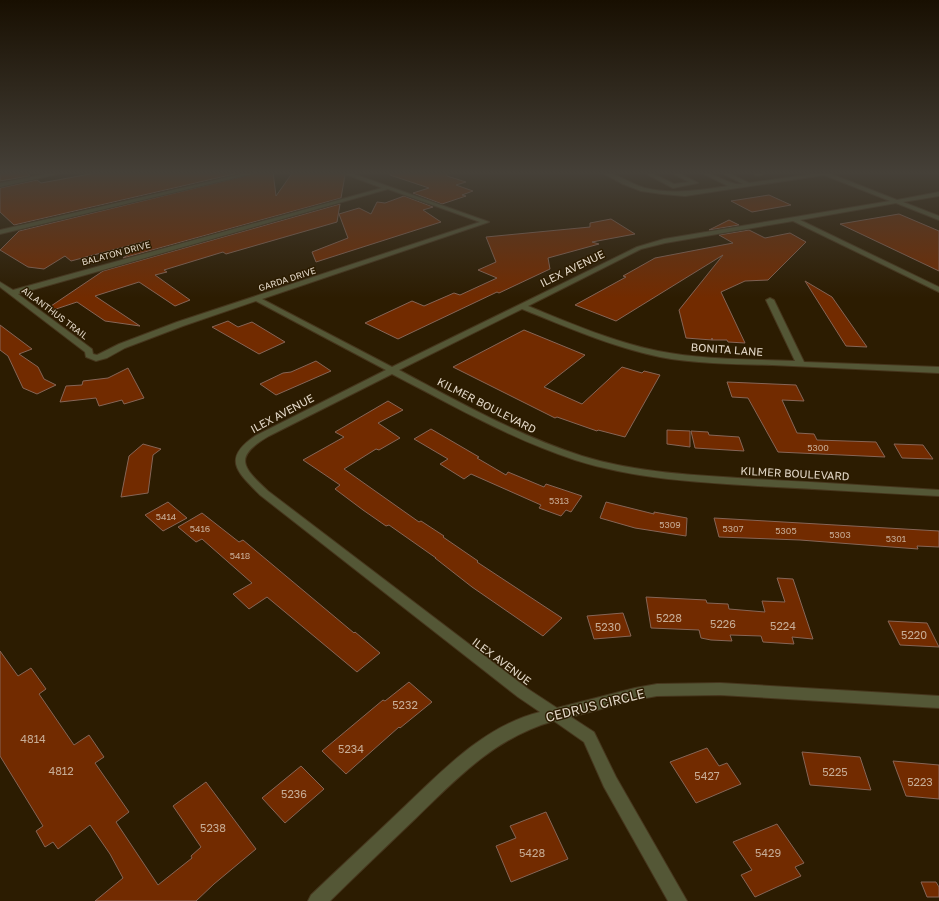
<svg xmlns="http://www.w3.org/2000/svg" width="939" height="901" font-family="'Golos Text',sans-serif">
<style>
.building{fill:#722b00;stroke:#866556}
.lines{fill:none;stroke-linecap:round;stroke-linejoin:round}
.minor-casing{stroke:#46361d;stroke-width:2}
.minor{fill:#545736;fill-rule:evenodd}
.labels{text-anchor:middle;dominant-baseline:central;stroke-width:3;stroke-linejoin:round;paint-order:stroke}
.far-street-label{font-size:9px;fill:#e3d8c8;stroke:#2c1c01}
.number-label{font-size:9px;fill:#c7ad96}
.street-label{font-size:11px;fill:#e3d8c8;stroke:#2c1c01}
.near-number-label{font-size:11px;fill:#c7ad96}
.near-street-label{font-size:13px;fill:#e3d8c8;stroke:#2c1c01}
</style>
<rect width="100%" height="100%" fill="#2c1c01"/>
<g class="building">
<polygon points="0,172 25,172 30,176 0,181"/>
<polygon points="101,172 243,172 14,225 0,212 0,188 37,180 41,183"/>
<polygon points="261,172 273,172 276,196 293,172 339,172 345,175 341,198 123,258 150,240 71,261 65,256 44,269 28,267 0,250 19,231"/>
<polygon points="390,172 446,172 447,176 466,182 456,185 473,191 462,195 466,196 442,204 413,193 429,188 390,175"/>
<polygon points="769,195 791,205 752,212 731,201"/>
<polygon points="404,196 433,207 423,210 441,222 316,262 312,252 348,238 339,214 359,208 371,214 377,202 385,203"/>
<polygon points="340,204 337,222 226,254 223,252 164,270 167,272 155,275 190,300 175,306 139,282 95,296 140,326 105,321 77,302 53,310 51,306 103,271"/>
<polygon points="899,214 939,231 939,271 840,224"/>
<polygon points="611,219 635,234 592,242 599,244 548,258 550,269 499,293 497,292 398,339 365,323 412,301 424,306 454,293 460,295 497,278 478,270 496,262 486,237 590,227 590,223"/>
<polygon points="729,220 739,225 709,230"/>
<polygon points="749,230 765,238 790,233 806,242 768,280 745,281 721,292 745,343 728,342 727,340 712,340 712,338 712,340 686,338 679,310 723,255 616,321 575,305 626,277 623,276 655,258 733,243 719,235"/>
<polygon points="805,281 832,297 867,347 846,346"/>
<polygon points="228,321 238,327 252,322 285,342 259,354 212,327"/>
<polygon points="0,325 32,349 19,354 38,367 44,379 56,385 37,394 23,388 8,356 0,350"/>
<polygon points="524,330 585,355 544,387 582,404 622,367 642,373 644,371 660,375 625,437 598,430 597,431 557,417 555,418 453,367"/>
<polygon points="316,361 331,371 276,395 260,384 283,373 291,372"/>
<polygon points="128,368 144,398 124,404 122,400 99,406 96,398 60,402 66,386 82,385 83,381 108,378"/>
<polygon points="727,382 796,385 804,401 782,400 797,433 814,434 817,440 876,442 885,457 778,452 748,398 732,397"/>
<polygon points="388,401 403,410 378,423 400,438 379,450 376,449 344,469 419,522 421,521 444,536 443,537 478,561 477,562 562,618 543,636 472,587 435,558 436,558 389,525 386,526 363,510 335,489 340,485 303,460 344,437 335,432"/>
<polygon points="431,429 479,457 477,458 506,475 508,472 544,487 546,484 582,496 571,512 566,510 561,516 539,508 541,505 471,474 464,479 440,464 448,459 414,439"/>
<polygon points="667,430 690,431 690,447 667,444"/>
<polygon points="691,431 708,432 709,435 739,437 744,451 695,448"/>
<polygon points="143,444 161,449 153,455 148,493 121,497 129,456"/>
<polygon points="894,444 923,445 933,459 902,458"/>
<polygon points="168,502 187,518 163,531 145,515"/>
<polygon points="606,502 654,514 654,512 687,518 686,536 635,528 600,518"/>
<polygon points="202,513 239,542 243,540 354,633 355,632 380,653 357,672 267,597 249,609 233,594 252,583 202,539 196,542 178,527"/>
<polygon points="714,518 939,531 939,547 917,546 918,549 800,540 719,537"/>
<polygon points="777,578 793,579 813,639 792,637 794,644 763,642 761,636 730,635 732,641 711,640 701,638 699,630 651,628 646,597 706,600 707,603 728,604 729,609 765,612 762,601 785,602"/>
<polygon points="623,613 631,636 594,639 587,616"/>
<polygon points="888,621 927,623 939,647 900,645"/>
<polygon points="0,651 18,676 31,668 46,689 39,694 74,745 89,735 104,757 95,763 129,812 116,822 158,885 192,858 191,856 201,847 173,806 206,782 256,849 214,884 196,901 95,901 123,878 110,854 90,825 58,849 53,842 45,847 36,831 43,826 0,756"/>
<polygon points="409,682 432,702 400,728 399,727 346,774 322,751 383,700 385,701"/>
<polygon points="707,748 719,766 727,763 741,784 696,803 670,762"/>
<polygon points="802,752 860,757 871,790 810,785"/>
<polygon points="893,761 939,765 939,799 906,796"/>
<polygon points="301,766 324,789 285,823 262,798"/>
<polygon points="546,812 568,859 511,882 496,846 516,838 510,826"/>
<polygon points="777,824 804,863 795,867 801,876 755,897 741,875 752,870 733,842"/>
<polygon points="921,882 936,882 939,887 939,897 927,897"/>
</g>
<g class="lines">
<defs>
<g id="minor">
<polygon points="56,172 67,172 0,187 0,183"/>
<polygon points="250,172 260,172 0,234 0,230"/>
<path d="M340,172H348L489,222L262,299L392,367L637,247L664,239L890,201L824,175L685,196L662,194L641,191L623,184L601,172C616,172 630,184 645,188C673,195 700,190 728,186L700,172C716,172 727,186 743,184L720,172H727L749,183L826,172L897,200L939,192V196L903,202L939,216V220L896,203L800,220L939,287V292L793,221L665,243L641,249L528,306C570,323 613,342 658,351C703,360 750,359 795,361L766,300L770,298L774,300L804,362L939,367V373C883,370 827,368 772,365C735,364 697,364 660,357C612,347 567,327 522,309L399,370C459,402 517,435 582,456C637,473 695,475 752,479C814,482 877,486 939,490V496C879,493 818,489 758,486C696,482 635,479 575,460C511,439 452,405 392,374L269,436C233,457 242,467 268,491L528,689L557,708L635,688L657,684L720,683L939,696V708L720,695L657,696L635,700L571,717L594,732L616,777L687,901H668L604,787L584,742L554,721C496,737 457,778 416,818C387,846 358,873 330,901H308L311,895C341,866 372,838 402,809C442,771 484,726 540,712L518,697L260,495C238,473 221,459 255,436L386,370L256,301L183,326L125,348L107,358L96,361L86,357L85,352L0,287V282L13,290L382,188ZM388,189L480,222L177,322L119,344L97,355L93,354L92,349L18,294Z"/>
<polygon points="643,172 650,172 674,184 689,182 670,172 677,172 698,183 673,188"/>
<polygon points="750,172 771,172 757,176"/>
</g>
</defs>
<use href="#minor" class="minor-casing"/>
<use href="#minor" class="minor"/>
</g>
<linearGradient id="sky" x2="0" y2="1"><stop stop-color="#180f01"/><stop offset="0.58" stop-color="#454038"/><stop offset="1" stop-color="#454038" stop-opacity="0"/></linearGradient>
<rect width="939" height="298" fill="url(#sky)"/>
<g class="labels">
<g class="far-street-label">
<text transform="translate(116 253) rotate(-15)">BALATON DRIVE</text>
<text transform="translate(287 279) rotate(-18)">GARDA DRIVE</text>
<text transform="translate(55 313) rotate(37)">AILANTHUS TRAIL</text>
</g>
<g class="number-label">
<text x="818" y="447">5300</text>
<text x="559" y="500">5313</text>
<text x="166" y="516">5414</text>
<text x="670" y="524">5309</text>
<text x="200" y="528">5416</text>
<text x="733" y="528">5307</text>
<text x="786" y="530">5305</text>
<text x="840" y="534">5303</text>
<text x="896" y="538">5301</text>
<text x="240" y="555">5418</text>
</g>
<g class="street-label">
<text transform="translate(572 268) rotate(-26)">ILEX AVENUE</text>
<text transform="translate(727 349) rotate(4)">BONITA LANE</text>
<text transform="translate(487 405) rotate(27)">KILMER BOULEVARD</text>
<text transform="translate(282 413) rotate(-28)">ILEX AVENUE</text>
<text transform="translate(795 473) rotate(3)">KILMER BOULEVARD</text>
<text transform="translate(502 661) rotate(37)">ILEX AVENUE</text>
</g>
<g class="near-number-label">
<text x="669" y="617">5228</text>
<text x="723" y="623">5226</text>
<text x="783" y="625">5224</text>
<text x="608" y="626">5230</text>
<text x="914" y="634">5220</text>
<text x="405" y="704">5232</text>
<text x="33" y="738">4814</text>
<text x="351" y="748">5234</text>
<text x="61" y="770">4812</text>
<text x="835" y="771">5225</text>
<text x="707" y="775">5427</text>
<text x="920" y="781">5223</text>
<text x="294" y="793">5236</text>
<text x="213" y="827">5238</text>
<text x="532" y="852">5428</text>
<text x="768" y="852">5429</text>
</g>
<g class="near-street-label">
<text transform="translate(595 705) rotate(-14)">CEDRUS CIRCLE</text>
</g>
</g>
</svg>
